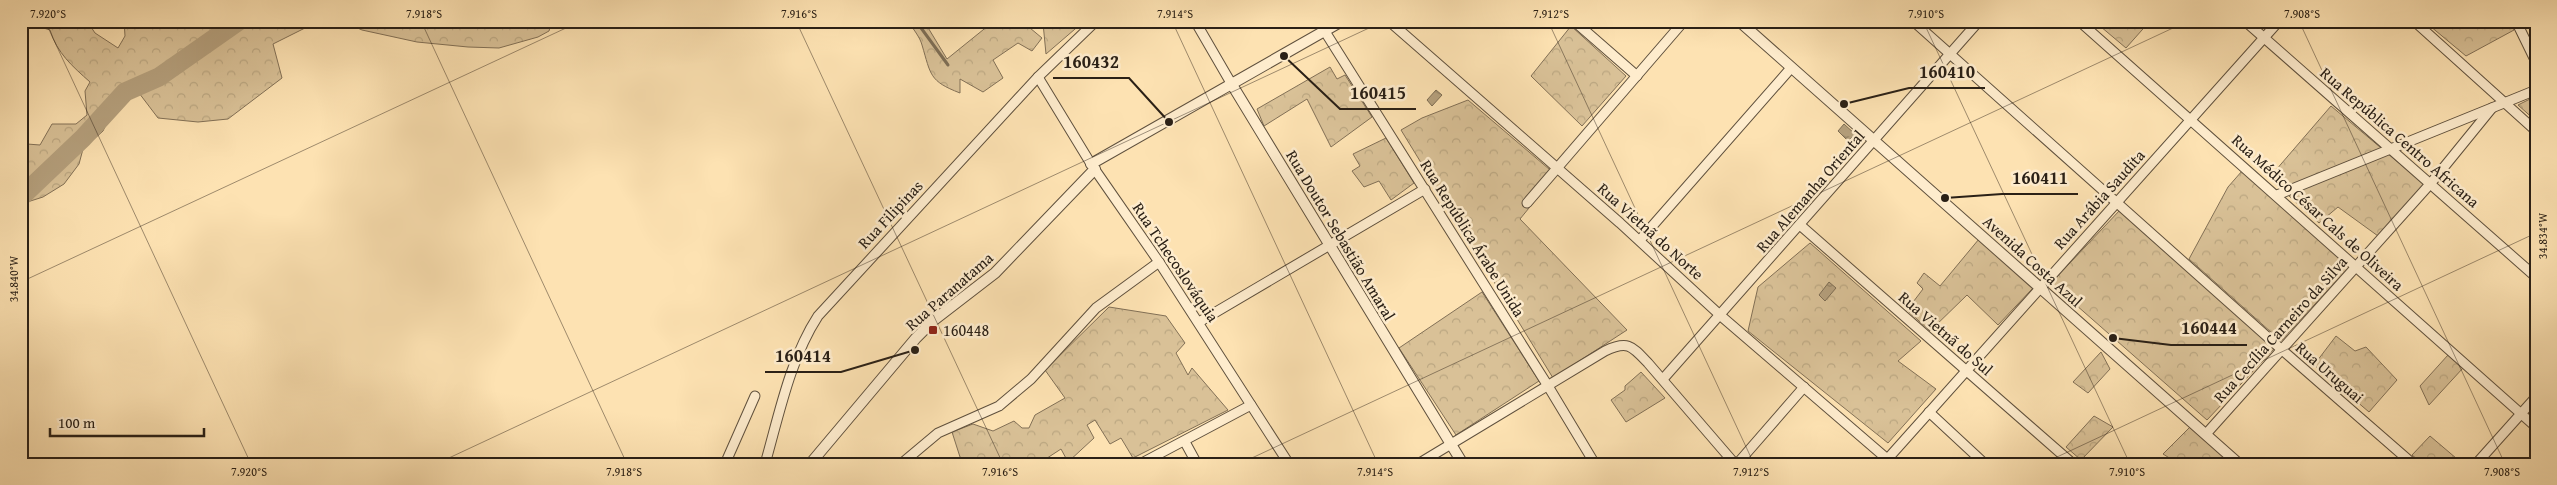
<svg xmlns="http://www.w3.org/2000/svg" width="2557" height="485" font-family="'Gentium Book Plus',serif">
<style>
.forest{fill:url(#forest-crowns);stroke:#827056}
.water{fill:url(#water-ripples);stroke:#7d6d54}
.lines{fill:none;stroke-linecap:round;stroke-linejoin:round}
.stream{stroke:#7d6d54;stroke-width:3}
.river{stroke:#b5a07d;stroke-width:19}
.minor-casing{stroke:#5f503d;stroke-width:11}
.tertiary-casing{stroke:#5f503d;stroke-width:12}
.minor{stroke:#feeccd;stroke-width:9}
.tertiary{stroke:#feeccd;stroke-width:10}
.ticks{fill:none;stroke:#2a2016;stroke-width:1;stroke-opacity:0.45}
.poi-dot{fill:#8f2418;stroke:#feeccd;stroke-width:2}
.labels{text-anchor:middle;dominant-baseline:central;stroke-width:5;stroke-linejoin:round;paint-order:stroke}
.street-label{font-size:16px;fill:#2a2016;stroke:#feeccd}
.poi-label{font-size:16px;fill:#2a2016;stroke:#feeccd;text-anchor:start}
.leader{fill:none;stroke:#2a2016;stroke-width:2}
.callout-dot{fill:#2a2016;stroke:#feeccd;stroke-width:2}
.callout-label{font-size:18px;text-anchor:middle;font-weight:bold;fill:#2a2016;stroke:#feeccd;stroke-width:5;stroke-linejoin:round;paint-order:stroke}
.neatline{fill:none;stroke:#2a2016;stroke-width:2}
.ticks-label{font-size:12px;text-anchor:middle;fill:#2a2016}
</style>
<defs>
<pattern id="forest-crowns" width="20" height="18" patternUnits="userSpaceOnUse" patternTransform="scale(1.25)"><rect width="20" height="18" fill="#d9c197"/><path d="M2 6a3 3 0 1 1 6 0M12 15a3 3 0 1 1 6 0" fill="none" stroke="#baa681"/></pattern>
<pattern id="water-ripples" width="26" height="14" patternUnits="userSpaceOnUse" patternTransform="scale(1.25)"><rect width="26" height="14" fill="#b5a07d"/><path d="M2 4q2-2 4 0t4 0M15 11q2-2 4 0t4 0" fill="none" stroke="#938265"/></pattern>
</defs>
<rect width="100%" height="100%" fill="#fde2b2"/>
<filter id="stains"><feTurbulence type="fractalNoise" baseFrequency=".004" numOctaves="4"/><feColorMatrix values="0 0 0 0 .2 0 0 0 0 .09 0 0 0 0 .02 0 0 0 .5 -.17"/></filter>
<radialGradient id="worn" r=".72"><stop offset=".6" stop-color="#630" stop-opacity="0"/><stop offset="1" stop-color="#630" stop-opacity=".3"/></radialGradient>
<g class="forest">
<path d="M21,21H61L67,25L77,21H87L95,33L118,48L125,36L124,21H315L309,26L273,44L282,78L228,119L198,122L158,118L139,93L112,112L103,131L83,149L79,164L64,184L43,197L21,204V134L27,144L40,145L52,124H76L87,115L85,91L90,82C72,66 57,53 50,30Z"/>
<polygon points="342,21 552,21 549,31 538,37 499,48 468,47 417,42 362,30"/>
<path d="M908,21H924L947,59L994,21L1082,23L1046,54L1043,23L1030,28L1042,38L1032,51L1018,43L993,60L1003,78L983,92L960,79V93C929,81 931,75 922,45C920,37 913,29 908,21Z"/>
<polygon points="2094,21 2150,21 2126,48"/>
<polygon points="2424,21 2509,21 2514,30 2466,56"/>
<polygon points="1571,26 1626,76 1582,126 1531,76"/>
<polygon points="1330,67 1337,79 1345,75 1372,117 1331,147 1307,99 1264,126 1257,109"/>
<polygon points="2536,96 2536,121 2518,105"/>
<polygon points="1468,100 1556,175 1520,219 1627,330 1553,378 1401,130 1422,118"/>
<polygon points="2331,106 2424,184 2378,236 2338,207 2319,223 2269,178"/>
<polygon points="1386,138 1414,183 1391,200 1379,181 1364,187 1352,171 1360,166 1353,154"/>
<polygon points="2242,171 2350,266 2281,341 2189,259 2228,187"/>
<polygon points="2120,210 2274,349 2207,420 2051,283"/>
<polygon points="1979,239 2033,288 1998,325 1967,295 1930,331 1907,310 1923,289 1917,283 1924,273 1940,286"/>
<polygon points="1810,243 1921,341 1898,361 1936,389 1888,443 1748,331 1758,287"/>
<polygon points="1482,292 1539,381 1456,435 1399,348"/>
<polygon points="1109,307 1166,316 1185,343 1176,353 1188,375 1192,368 1228,410 1133,458 1121,438 1110,444 1095,420 1087,425 1094,438 1068,462 1061,449 1038,464 968,464 960,457 952,432 973,424 993,431 1014,421 1022,428 1029,428 1035,415 1065,398 1045,370"/>
<polygon points="2336,336 2355,351 2366,347 2397,380 2369,412 2314,365"/>
<polygon points="2101,352 2110,369 2088,393 2073,382"/>
<polygon points="2448,355 2463,368 2429,405 2420,386"/>
<polygon points="1641,372 1665,398 1626,422 1611,400 1625,390 1625,386"/>
<polygon points="2094,416 2113,427 2081,460 2066,447"/>
<polygon points="2190,427 2226,458 2222,464 2179,464 2163,454"/>
<polygon points="2430,436 2463,464 2423,464 2412,455"/>
</g>
<g class="water">
<polygon points="1436,90 1442,95 1432,106 1427,100"/>
<polygon points="1844,124 1855,134 1848,141 1838,131"/>
<polygon points="1829,282 1836,288 1825,301 1819,295"/>
</g>
<g class="lines">
<polyline class="stream" points="916,21 948,65"/>
<polyline class="river" points="21,197 83,138 125,92 159,77 239,21"/>
<defs>
<g id="minor">
<polyline points="1195,21 1231,83"/>
<polyline points="1389,21 1620,223 1721,316 1893,464"/>
<polyline points="1574,21 1637,76"/>
<polyline points="1913,21 2281,349 2413,464"/>
<polyline points="2079,21 2536,427"/>
<polyline points="2245,21 2536,277"/>
<polyline points="2414,21 2536,131"/>
<polyline points="2516,21 2536,62"/>
<polyline points="1324,30 1548,386 1595,464"/>
<polyline points="1038,77 1091,164 1159,262 1289,464"/>
<polyline points="2277,195 2536,90"/>
<polyline points="1527,203 1684,21"/>
<polyline points="1800,225 2073,464"/>
<polyline points="1640,240 1791,68"/>
<polyline points="1199,322 1425,189"/>
<polyline points="1663,379 1979,21"/>
<polyline points="1929,412 1985,464"/>
<polyline points="2206,434 2431,183 2492,108"/>
<polyline points="1185,442 1197,464"/>
<polyline points="725,464 755,396"/>
<path d="M765,464C779,415 790,359 818,316L1038,77L1096,21"/>
<polyline points="901,464 938,433 999,406 1031,379 1096,308 1159,262"/>
<polyline points="1140,464 1251,405"/>
<path d="M1418,464L1605,351C1628,340 1632,346 1648,363L1735,464"/>
<polyline points="1737,464 1804,387"/>
<polyline points="1883,464 2279,21"/>
<polyline points="2476,464 2536,397"/>
</g>
<g id="tertiary">
<polyline points="1739,21 2239,464"/>
<polyline points="1231,83 1463,464"/>
<polyline points="1091,164 1342,21"/>
<polyline points="810,464 916,338 934,320 995,273 1095,169"/>
</g>
</defs>
<use href="#minor" class="minor-casing"/>
<use href="#tertiary" class="tertiary-casing"/>
<use href="#minor" class="minor"/>
<use href="#tertiary" class="tertiary"/>
</g>
<path class="ticks" d="M45,21L251,464M421,21L627,464M796,21L1003,464M1172,21L1378,464M1548,21L1754,464M1923,21L2130,464M2299,21L2505,464M21,282L581,21M436,464L1384,21M1239,464L2188,21M2042,464L2536,233"/>
<rect class="poi-dot" x="928" y="325" width="10" height="10" rx="2.5"/>
<g class="labels">
<g class="street-label">
<text transform="translate(2400 137) rotate(41)">Rua República Centro Africana</text>
<text transform="translate(1810 191) rotate(-49)">Rua Alemanha Oriental</text>
<text transform="translate(2099 199) rotate(-48)">Rua Arábia Saudita</text>
<text transform="translate(2318 212) rotate(42)">Rua Médico César Cals de Oliveira</text>
<text transform="translate(890 214) rotate(-47)">Rua Filipinas</text>
<text transform="translate(1651 231) rotate(42)">Rua Vietnã do Norte</text>
<text transform="translate(1341 235) rotate(59)">Rua Doutor Sebastião Amaral</text>
<text transform="translate(1473 238) rotate(58)">Rua República Árabe Unida</text>
<text transform="translate(2033 261) rotate(42)">Avenida Costa Azul</text>
<text transform="translate(1176 262) rotate(56)">Rua Tchecoslováquia</text>
<text transform="translate(949 291) rotate(-41)">Rua Paranatama</text>
<text transform="translate(2280 329) rotate(-48)">Rua Cecília Carneiro da Silva</text>
<text transform="translate(1946 333) rotate(41)">Rua Vietnã do Sul</text>
<text transform="translate(2330 372) rotate(41)">Rua Uruguai</text>
</g>
<g class="poi-label">
<text x="943" y="330">160448</text>
</g>
</g>
<path class="leader" d="M1169 122L1129 78H1053M1844 104L1909 88H1985M1284 56L1340 109H1416M1945 198L2002 194H2078M2113 338L2171 345H2247M915 350L841 372H765"/>
<g class="callout-dot">
<circle cx="1169" cy="122" r="5"/>
<circle cx="1844" cy="104" r="5"/>
<circle cx="1284" cy="56" r="5"/>
<circle cx="1945" cy="198" r="5"/>
<circle cx="2113" cy="338" r="5"/>
<circle cx="915" cy="350" r="5"/>
</g>
<g class="callout-label">
<text x="1091" y="68">160432</text>
<text x="1947" y="78">160410</text>
<text x="1378" y="99">160415</text>
<text x="2040" y="184">160411</text>
<text x="2209" y="334">160444</text>
<text x="803" y="362">160414</text>
</g>
<rect width="2557" height="485" fill="none" stroke="#fde2b2" stroke-width="55"/>
<path d="M50 428v8h154v-8" fill="none" stroke="#2a2016" stroke-width="2.5"/>
<text x="58" y="428" font-size="15" fill="#2a2016" stroke="#feeccd" stroke-width="4" paint-order="stroke">100 m</text>
<rect x="28" y="28" width="2502" height="430" class="neatline"/>
<g class="ticks-label">
<text x="48" y="18">7.920°S</text>
<text x="424" y="18">7.918°S</text>
<text x="799" y="18">7.916°S</text>
<text x="1175" y="18">7.914°S</text>
<text x="1551" y="18">7.912°S</text>
<text x="1926" y="18">7.910°S</text>
<text x="2302" y="18">7.908°S</text>
<text transform="translate(2543 236) rotate(-90)" y="4">34.834°W</text>
<text transform="translate(14 279) rotate(-90)" y="4">34.840°W</text>
<text x="249" y="476">7.920°S</text>
<text x="624" y="476">7.918°S</text>
<text x="1000" y="476">7.916°S</text>
<text x="1375" y="476">7.914°S</text>
<text x="1751" y="476">7.912°S</text>
<text x="2127" y="476">7.910°S</text>
<text x="2502" y="476">7.908°S</text>
</g>
<rect width="100%" height="100%" filter="url(#stains)"/>
<rect width="100%" height="100%" fill="url(#worn)"/>
</svg>
